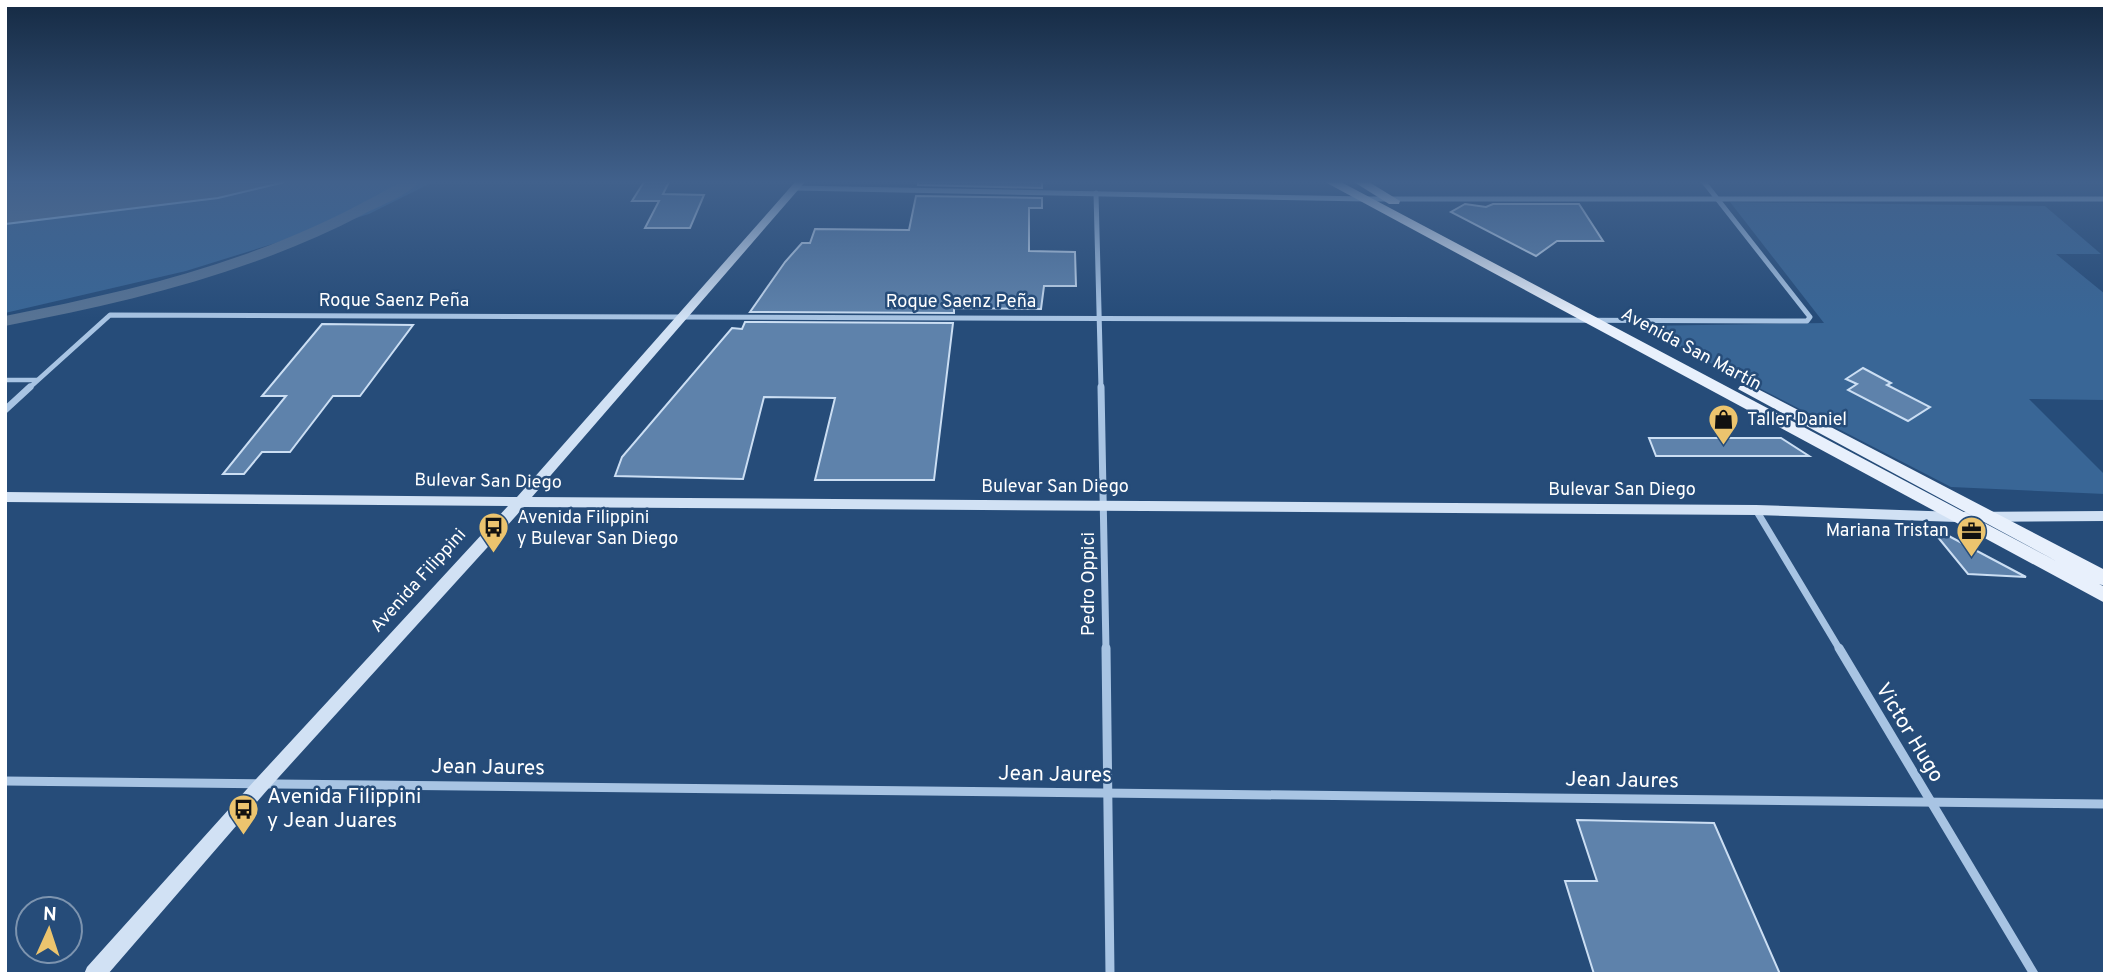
<svg xmlns="http://www.w3.org/2000/svg" width="2110" height="979" font-family="Overpass,sans-serif">
<style>
.green{fill:#396696}
.water{fill:#577394;stroke:#9dc0e4;stroke-width:2}
.lines{fill:none;stroke-linecap:round;stroke-linejoin:round}
.canal{fill:#577394;fill-rule:evenodd}
.building{fill:#5e82ab;stroke:#cbdef3;stroke-width:2}
.lane{stroke:#a8c4e3;stroke-width:4.5}
.street-far2{stroke:#a8c4e3;stroke-width:5}
.street-far1{stroke:#a8c4e3;stroke-width:7}
.street{stroke:#a8c4e3;stroke-width:9}
.secondary{fill:#d1e1f4;fill-rule:evenodd}
.primary{fill:#e8f0fc;fill-rule:evenodd}
.labels{text-anchor:middle;dominant-baseline:central;stroke-width:5;stroke-linejoin:round;paint-order:stroke}
.street-label{font-size:18px;fill:#fff;stroke:#264c79}
.poi-label{font-size:18px;fill:#fff;stroke:#264c79;text-anchor:start}
.near-street-label{font-size:21px;fill:#fff;stroke:#264c79}
.near-poi-label{font-size:21px;fill:#fff;stroke:#264c79;text-anchor:start}
</style>
<rect width="100%" height="100%" fill="#264c79"/>
<g class="green">
<polygon points="285,182 433,182 369,214 186,271 5,313 5,224 218,198"/>
<polygon points="1730,202 2045,206 2101,254 2056,254 2105,294 2105,400 2029,399 2105,475 2105,494 1951,487 1639,326 1824,323"/>
</g>
<polygon class="water" points="5,182 285,182 218,198 5,224"/>
<g class="lines">
<path class="canal" d="M401,182H419C407,196 381,205 364,214C252,273 129,302 5,326V316C100,297 195,276 285,239C325,223 363,203 401,182Z"/>
</g>
<g class="building">
<polygon points="644,182 669,182 663,194 704,195 690,228 645,228 659,201 632,201"/>
<polygon points="918,182 1042,182 1042,188 918,185"/>
<polygon points="916,196 1042,198 1042,208 1029,208 1029,251 1075,252 1076,286 1044,286 1041,309 954,308 954,313 750,312 785,262 802,243 810,243 815,229 909,230"/>
<polygon points="1465,204 1486,207 1493,204 1579,204 1603,241 1557,241 1536,256 1451,212"/>
<polygon points="745,322 953,323 934,480 815,480 835,398 764,397 743,479 615,476 622,457 732,328 742,329"/>
<polygon points="322,324 413,325 360,396 333,396 290,452 262,452 244,474 223,474 286,396 262,396"/>
<polygon points="1863,368 1891,383 1887,385 1930,407 1908,421 1848,390 1857,384 1846,379"/>
<polygon points="1649,438 1781,438 1809,456 1656,456"/>
<polygon points="1928,525 2026,577 1968,574"/>
<polygon points="1577,820 1714,823 1780,974 1594,974 1565,881 1597,881"/>
</g>
<g class="lines">
<polyline class="lane" points="5,380 37,380"/>
<g class="street-far2">
<polyline points="794,188 1366,199 2105,199"/>
<polyline points="1096,193 1101,389"/>
<polyline points="28,389 110,315 1807,321 1810,317 1704,182"/>
</g>
<g class="street-far1">
<polyline points="1101,387 1106,650"/>
<polyline points="5,410 30,387"/>
<polyline points="1756,510 1840,650"/>
</g>
<g class="street">
<polyline points="1106,648 1110,974"/>
<polyline points="1839,648 2034,974"/>
<polyline points="5,781 2105,804"/>
</g>
<polygon class="secondary" points="795,182 805,182 532,497 1756,505 1957,512 2105,511 2105,521 1957,522 1756,515 524,507 269,788 108,974 84,974 87,967 257,778 508,506 5,502 5,492 517,497"/>
<g class="primary">
<polygon points="1325,182 1341,182 2058,562 1738,389 1740,386 1752,386 2105,570 2105,586 2099,584 2105,587 2105,603"/>
<polygon points="1354,182 1369,182 1400,201 1399,204 1389,204"/>
</g>
</g>
<linearGradient id="sky" x2="0" y2="1"><stop stop-color="#152a43"/><stop offset="0.57" stop-color="#41618c"/><stop offset="1" stop-color="#41618c" stop-opacity="0"/></linearGradient>
<rect width="2110" height="319" fill="url(#sky)"/>
<defs>
<symbol id="shop-pin" viewBox="-11 -11 22 30"><path d="M0 17L-7.5 6A9.5 9.5 0 1 1 7.5 6Z" fill="#ecc46e" stroke="#264c79"/><path d="M-5-2.5h2.3a2.7 3.5 0 0 1 5.4 0H5L5.5 6h-11ZM-1.5-2.5h3a1.5 2.3 0 0 0-3 0Z" fill="#111"/></symbol>
<symbol id="bus-pin" viewBox="-11 -11 22 30"><path d="M0 17L-7.5 6A9.5 9.5 0 1 1 7.5 6Z" fill="#ecc46e" stroke="#264c79"/><path d="M-5-6H5V4H4V6H2V4H-2V6H-4V4H-5ZM-3.5-4V0h7V-4ZM-3.5 1.2v1.5H-2V1.2ZM2 1.2v1.5H3.5V1.2Z" fill="#111"/></symbol>
<symbol id="office-pin" viewBox="-11 -11 22 30"><path d="M0 17L-7.5 6A9.5 9.5 0 1 1 7.5 6Z" fill="#ecc46e" stroke="#264c79"/><path d="M-6-3h4V-5.5h4V-3h4V5H-6ZM-1-4.5V-3h2v-1.5ZM-6 0V1H6V0Z" fill="#111"/></symbol>
</defs>
<g fill-rule="evenodd">
<use href="#shop-pin" x="1706" y="402" width="35" height="47"/>
<use href="#bus-pin" x="476" y="510" width="35" height="47"/>
<use href="#office-pin" x="1954" y="514" width="35" height="47"/>
<use href="#bus-pin" x="226" y="792" width="35" height="47"/>
</g>
<g class="labels">
<g class="street-label">
<text x="394" y="301">Roque Saenz Peña</text>
<text x="961" y="302">Roque Saenz Peña</text>
<text transform="translate(1691 350) rotate(28)">Avenida San Martín</text>
<text transform="translate(488 482) rotate(1)">Bulevar San Diego</text>
<text x="1055" y="487">Bulevar San Diego</text>
<text x="1622" y="490">Bulevar San Diego</text>
<text transform="translate(419 581) rotate(-48)">Avenida Filippini</text>
<text transform="translate(1089 584) rotate(-90)">Pedro Oppici</text>
</g>
<g class="poi-label">
<text x="1747" y="420">Taller Daniel</text>
<text x="517" y="518">Avenida Filippini<tspan x="517" dy="21">y Bulevar San Diego</tspan></text>
<text x="1949" y="531" text-anchor="end">Mariana Tristan</text>
</g>
<g class="near-street-label">
<text transform="translate(1909 733) rotate(59)">Victor Hugo</text>
<text transform="translate(488 768) rotate(1)">Jean Jaures</text>
<text transform="translate(1055 775) rotate(1)">Jean Jaures</text>
<text transform="translate(1622 781) rotate(1)">Jean Jaures</text>
</g>
<g class="near-poi-label">
<text x="267" y="797">Avenida Filippini<tspan x="267" dy="24">y Jean Juares</tspan></text>
</g>
</g>
<rect width="2110" height="979" fill="none" stroke="#ffffff" stroke-width="14"/>
<g transform="translate(49 930) rotate(3)"><circle r="33" fill="#264c79" stroke="#7d94af" stroke-width="2"/>
<path d="M0-5L12 26L0 18L-12 26Z" fill="#ecc46e"/>
<text y="-10" font-size="19" font-weight="bold" text-anchor="middle" fill="#ffffff">N</text>
</g>
</svg>
